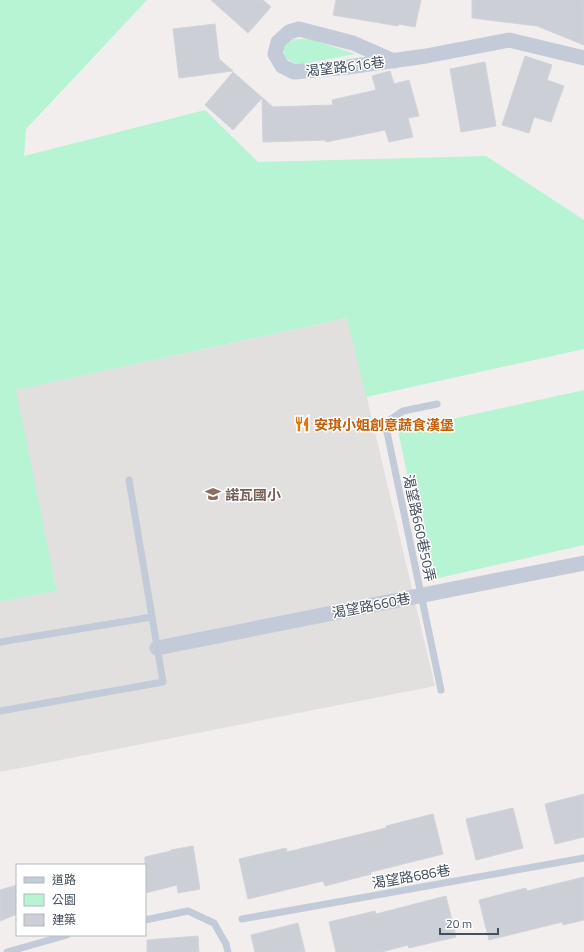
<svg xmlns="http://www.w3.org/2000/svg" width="584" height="952" font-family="'Titillium Web','Noto Sans TC',sans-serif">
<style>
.education{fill:#e2dfdf}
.green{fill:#b6f4d4}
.building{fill:#cccfd6;stroke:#d1d3da}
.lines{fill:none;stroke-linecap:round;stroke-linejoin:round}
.service{stroke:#c2cbd7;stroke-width:7}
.minor{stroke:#c2cbd7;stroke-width:15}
.labels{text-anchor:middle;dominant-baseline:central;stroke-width:3;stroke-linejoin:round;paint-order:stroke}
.street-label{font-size:14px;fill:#444f5d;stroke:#fff}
.food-label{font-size:14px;font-weight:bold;fill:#c56008;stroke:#fff;text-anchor:start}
.education-label{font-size:14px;font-weight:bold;fill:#785e54;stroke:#fff;text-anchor:start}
</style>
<rect width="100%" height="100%" fill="#f1eeed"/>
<polygon class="education" points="348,318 435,686 0,772 0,602 57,591 15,390"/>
<g class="green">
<polygon points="0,0 147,0 26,129 24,156 205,110 258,162 486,156 584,220 584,349 366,397 347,318 16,390 57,591 0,602"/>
<polygon points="293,39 311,39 355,54 297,65 284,57 284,46"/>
<polygon points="584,390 584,545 430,580 398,431"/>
</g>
<g class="building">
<polygon points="211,0 263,0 271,7 248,33"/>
<polygon points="336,0 421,0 415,27 399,24 398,26 333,15"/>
<polygon points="472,0 584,0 584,45 537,26 472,18"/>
<polygon points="215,24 219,59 233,71 179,78 173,29"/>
<polygon points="525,56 552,65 547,80 564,86 551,122 534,117 529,133 502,125"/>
<polygon points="485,62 496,126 461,132 450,69"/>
<polygon points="390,71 394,84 409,80 419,116 408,118 413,137 389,142 385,130 326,142 326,140 263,142 262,98 233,130 205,105 233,72 273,107 333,105 332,100 376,90 372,76"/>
<polygon points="584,794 584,837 555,844 545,804"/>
<polygon points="513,808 523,848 476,860 466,819"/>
<polygon points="433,814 443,854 371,872 371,874 325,886 323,881 248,899 239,859 286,848 287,852 386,828 386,826"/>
<polygon points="193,846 200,889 178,893 177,885 145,893 145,857 171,851 171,850"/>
<polygon points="584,877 584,920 563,925 562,922 489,940 479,900 526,888 527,891"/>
<polygon points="17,885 17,914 0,921 0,890"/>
<polygon points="446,896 456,937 409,948 408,945 382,952 336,952 329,922 375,911 376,914"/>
<polygon points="298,923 305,952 255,952 251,935"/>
<polygon points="198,936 199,952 147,952 147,940"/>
</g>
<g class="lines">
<g class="service">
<polyline points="437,404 403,411 390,420 387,432 441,690"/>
<polyline points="0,642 152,617"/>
<polyline points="0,711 163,682 129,480"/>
<polyline points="242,919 584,858"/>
<polyline points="145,920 188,911 214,923 226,944 228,952"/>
<polyline points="7,952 67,935"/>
</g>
<g class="minor">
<polyline points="394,61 353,43 299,29 289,32 278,42 275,54 282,66 294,72 348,67 426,56 509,40 584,58"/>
<polyline points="157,648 584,563"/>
</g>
</g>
<defs>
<symbol id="restaurant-bare" viewBox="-9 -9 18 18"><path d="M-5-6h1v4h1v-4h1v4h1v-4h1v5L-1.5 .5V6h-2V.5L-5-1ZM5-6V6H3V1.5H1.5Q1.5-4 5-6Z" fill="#e8710a" stroke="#fff" stroke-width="2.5" paint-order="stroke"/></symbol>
<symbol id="school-bare" viewBox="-9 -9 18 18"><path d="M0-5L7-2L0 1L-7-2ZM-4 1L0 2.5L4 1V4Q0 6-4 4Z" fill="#8d6e63" stroke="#fff" stroke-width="2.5" paint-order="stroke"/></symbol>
</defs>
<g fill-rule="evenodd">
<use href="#restaurant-bare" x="291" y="413" width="22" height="22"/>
<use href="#school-bare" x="202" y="483" width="22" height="22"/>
</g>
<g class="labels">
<g class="street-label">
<text transform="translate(345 66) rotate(-7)">渴望路616巷</text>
<text transform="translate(420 528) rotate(78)">渴望路660巷50弄</text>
<text transform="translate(371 605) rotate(-11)">渴望路660巷</text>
<text transform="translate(411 876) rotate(-10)">渴望路686巷</text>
</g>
<g class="food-label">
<text x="314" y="424">安琪小姐創意蔬食漢堡</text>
</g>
<g class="education-label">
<text x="225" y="494">諾瓦國小</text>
</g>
</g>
<rect x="16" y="864" width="130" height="72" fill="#ffffff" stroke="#b4b9be"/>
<rect x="24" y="877" width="20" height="6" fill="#c2cbd7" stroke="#b4b9be"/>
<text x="52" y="884" font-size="12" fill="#444f5d">道路</text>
<rect x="24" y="894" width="20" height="12" fill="#b6f4d4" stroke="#b4b9be"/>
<text x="52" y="904" font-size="12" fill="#444f5d">公園</text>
<rect x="24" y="914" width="20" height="12" fill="#cccfd6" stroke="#b4b9be"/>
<text x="52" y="924" font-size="12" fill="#444f5d">建築</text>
<path d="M440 928v6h58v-6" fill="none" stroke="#444f5d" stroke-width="2"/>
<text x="446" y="928" font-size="12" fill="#444f5d" stroke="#ffffff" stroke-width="3" paint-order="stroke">20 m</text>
</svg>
